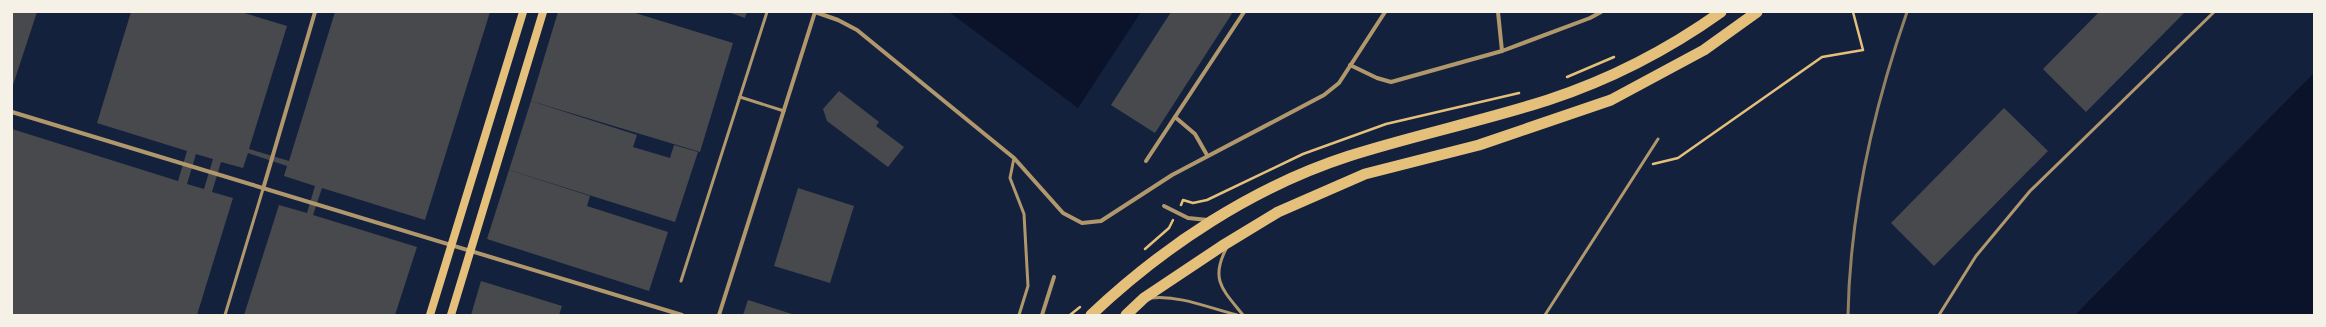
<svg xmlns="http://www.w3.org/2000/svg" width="2326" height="327" font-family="Poppins,sans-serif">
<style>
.water{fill:#0b132b}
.building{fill:#48494c;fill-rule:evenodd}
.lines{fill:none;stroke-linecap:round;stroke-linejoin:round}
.path{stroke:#e5c07b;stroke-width:2.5}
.service{stroke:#b1986c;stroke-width:3}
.minor{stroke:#b1986c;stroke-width:4}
.secondary{stroke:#e5c07b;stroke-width:8}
.trunk{stroke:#e5c07b;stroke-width:11}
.rail{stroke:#918062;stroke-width:3}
</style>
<rect width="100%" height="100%" fill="#14213d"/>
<g class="water">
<polygon points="949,12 1141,12 1078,108"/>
<polygon points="2314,73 2314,315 2075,315"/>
</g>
<g class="building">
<polygon points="12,12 37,12 12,88"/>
<path d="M131,12H241L287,26L249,149L289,161L335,12H490L425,220L322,188L313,215L417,247L395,315H244L279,205L307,213L315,186L284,176L287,166L248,153L243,168L221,162L212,192L233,198L197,315H12V129L178,181L187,151L97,123ZM196,154L213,159L204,189L187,184Z"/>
<polygon points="558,12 632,12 733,43 700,152 531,101"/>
<polygon points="728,12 747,12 745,18"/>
<polygon points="1171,12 1233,12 1155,133 1111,105"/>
<polygon points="2099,12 2185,12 2086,112 2043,69"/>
<polygon points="839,91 879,122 876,126 904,147 888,167 827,121 823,109"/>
<polygon points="531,101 637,135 633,147 670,158 674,145 698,152 675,222 509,170"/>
<polygon points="2004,108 2048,151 1934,266 1891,223"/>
<polygon points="509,170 590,196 587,206 668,232 649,291 487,239"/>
<polygon points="798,188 854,206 830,283 774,266"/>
<polygon points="481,281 562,306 559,315 471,315"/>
<polygon points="748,300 795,315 743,315"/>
</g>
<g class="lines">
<g class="path">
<polyline points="1567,77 1614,57"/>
<polyline points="1653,164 1678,158 1822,57 1863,50 1853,12"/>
<polyline points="1181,205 1183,200 1193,203 1207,200 1303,154 1386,124 1519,93"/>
<polyline points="1145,249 1169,228 1173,220"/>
<polyline points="1070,315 1080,307"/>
</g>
<g class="service">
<polyline points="740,97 784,111"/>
<polyline points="1014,158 1010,178 1024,214 1028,286 1019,315"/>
<path d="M1226,249C1210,280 1223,290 1243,315"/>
<polyline points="681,281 767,12"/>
<path d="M1151,298C1180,295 1209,308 1237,315"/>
<polyline points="225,315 263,189"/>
<polyline points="1545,315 1658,139"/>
<polyline points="1939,315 1976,256 2030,191 2214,12"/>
</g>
<g class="minor">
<polyline points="815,12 838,20 857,30 1014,158 1063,213 1082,223 1101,221 1172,175 1324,95 1339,83 1385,12"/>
<polyline points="1498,12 1502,51"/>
<polyline points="1350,65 1377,78 1391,82 1502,51 1590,18 1601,12"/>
<polyline points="12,112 682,315"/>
<polyline points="1175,117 1195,134 1207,155"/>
<polyline points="1146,161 1244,12"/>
<polyline points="263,189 315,12"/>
<polyline points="1164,206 1188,218 1208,220"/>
<polyline points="719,315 815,12"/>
<polyline points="1042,315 1054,277"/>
</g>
<g class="secondary">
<polyline points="430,315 523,12"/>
<polyline points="451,315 543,12"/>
</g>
<g class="trunk">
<path d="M1091,315C1164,246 1253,187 1349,156C1415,135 1483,121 1548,100C1609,80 1669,49 1721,12"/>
<polyline points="1126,315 1144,298 1222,246 1278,212 1365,174 1479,145 1611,100 1704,50 1757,12"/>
</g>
<path class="rail" d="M1848,315C1850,211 1873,110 1907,12"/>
</g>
<rect width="2326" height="327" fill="none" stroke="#f6f1e7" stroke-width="26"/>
</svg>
